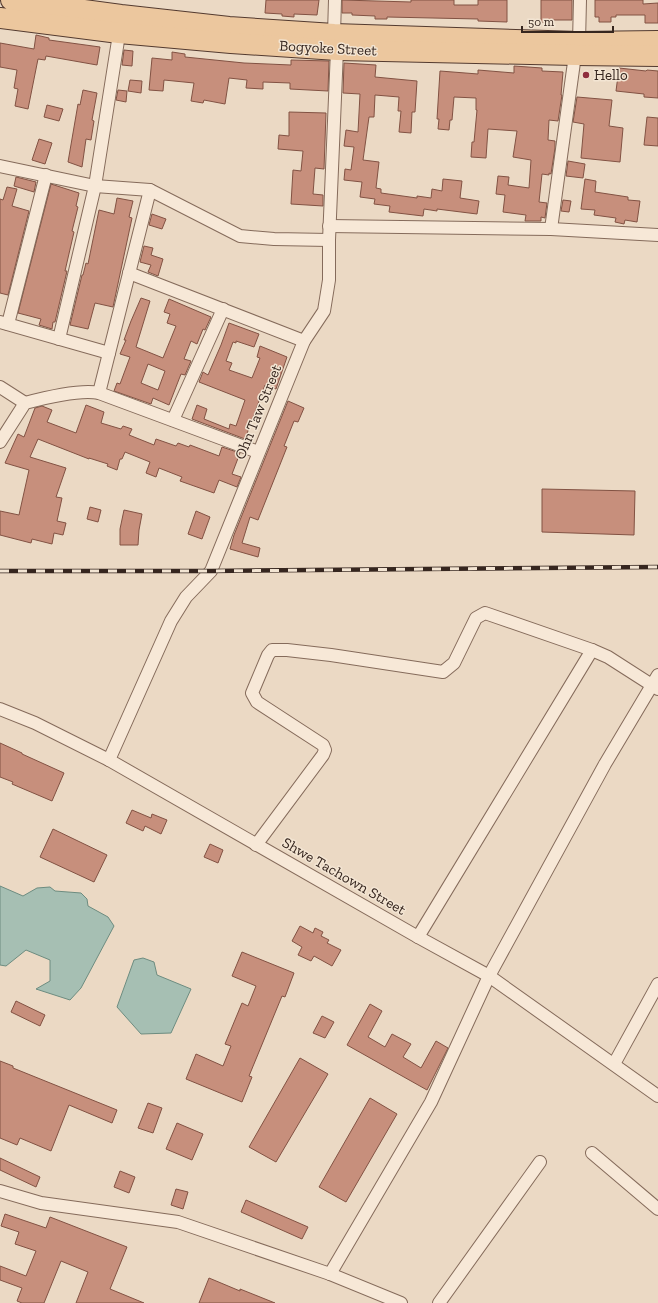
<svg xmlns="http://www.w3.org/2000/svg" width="658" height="1303" font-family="'Zilla Slab',serif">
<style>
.water{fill:#a6bfb3;stroke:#6d8c80}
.building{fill:#c78f7c;stroke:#825243;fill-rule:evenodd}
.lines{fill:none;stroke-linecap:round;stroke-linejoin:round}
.minor-casing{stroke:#856b5b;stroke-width:14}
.primary-casing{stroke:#533a2f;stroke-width:22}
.minor{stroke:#f7e8d7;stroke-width:12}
.primary{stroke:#ecc79e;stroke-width:20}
.rail-casing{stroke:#36261f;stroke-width:4.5}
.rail{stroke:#f3e5d3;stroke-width:3;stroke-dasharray:9;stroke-linecap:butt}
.poi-dot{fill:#902f3f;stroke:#f3e5d3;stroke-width:1.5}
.labels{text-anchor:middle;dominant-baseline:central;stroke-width:3;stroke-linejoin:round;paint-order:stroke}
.street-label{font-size:15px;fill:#36261f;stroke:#f3e5d3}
.poi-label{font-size:15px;fill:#36261f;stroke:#f3e5d3;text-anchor:start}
</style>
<rect width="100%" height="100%" fill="#ebd9c4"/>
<g class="water">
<polygon points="0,886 23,896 37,888 50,887 55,891 81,893 87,899 88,906 108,917 114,926 81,988 70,1000 36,989 50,981 50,960 26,950 6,966 0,965"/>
<polygon points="143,958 154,962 157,975 191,989 171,1033 141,1034 117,1007 134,960"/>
</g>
<g class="building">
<polygon points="266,0 319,0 317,15 294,14 294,17 282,16 282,14 265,13"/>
<polygon points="342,0 411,2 411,0 454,0 454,5 478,5 478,0 507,0 507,22 478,21 478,19 387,17 387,19 375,19 375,16 352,15 352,13 342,13"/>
<polygon points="541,0 572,0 572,20 551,20 551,22 541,22"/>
<polygon points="595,0 643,0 643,4 658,3 658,23 645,23 645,15 616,15 616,17 611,17 611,22 599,22 599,17 595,17"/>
<polygon points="36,35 49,38 49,40 100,47 97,65 46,56 45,60 38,59 28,109 15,106 18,89 14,88 17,70 0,67 0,43 34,49"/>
<polygon points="124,50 133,51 132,66 122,65"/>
<polygon points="172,52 185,54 185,57 244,63 291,65 291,60 329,61 328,91 290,89 290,83 263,82 263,89 246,88 247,80 229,78 225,104 204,100 203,103 191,101 194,83 164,80 163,91 149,90 152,58 172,60"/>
<polygon points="344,63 376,65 375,77 417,81 415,112 412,112 411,133 399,132 401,111 398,111 399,97 375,95 374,117 369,117 363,160 379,162 376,188 381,189 381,193 417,198 417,196 431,198 432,189 442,191 443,179 462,181 460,198 479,201 477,214 437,209 437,211 424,209 423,216 389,212 390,206 374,204 375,199 360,197 362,182 344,180 345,169 351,170 354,147 344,146 346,130 358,132 360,94 343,93"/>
<polygon points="514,66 542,68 542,71 563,72 561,95 562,95 558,121 549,120 548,140 555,141 555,148 551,174 549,173 549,175 542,174 539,202 547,203 545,218 541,217 541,221 525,221 526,215 503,212 505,195 496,194 498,176 509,177 508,185 529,188 531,160 513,157 517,131 488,129 486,158 471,157 472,142 474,142 477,110 476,110 476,98 454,97 452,120 450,120 449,130 438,129 439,119 437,119 440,71 478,74 478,70 514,73"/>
<polygon points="619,68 646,71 647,70 658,71 658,98 644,97 644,94 616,91"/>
<polygon points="130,80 142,81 141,93 128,91"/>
<polygon points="83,90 97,93 92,120 94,121 91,140 86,139 82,167 68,162 78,104 80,105"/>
<polygon points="118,90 127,91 126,102 116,100"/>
<polygon points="577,97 612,100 609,126 623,128 620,162 581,158 584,124 573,122"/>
<polygon points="47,105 63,109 59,121 44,117"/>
<polygon points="289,112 326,113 324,169 315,168 313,194 323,195 323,206 291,204 293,170 301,171 303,151 278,149 279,135 289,136"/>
<polygon points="647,117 658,118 658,146 644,145"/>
<polygon points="39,139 52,143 45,164 32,160"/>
<polygon points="568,161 585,164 583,178 566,176"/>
<polygon points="16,177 36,182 34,192 14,186"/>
<polygon points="585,179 596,181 595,192 628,197 628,200 640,201 637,222 625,220 624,224 615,222 616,218 594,215 595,210 581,209"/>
<polygon points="51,184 79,193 76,206 78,207 72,231 74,232 65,271 67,271 55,322 53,322 52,329 39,325 41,319 18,313"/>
<polygon points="7,187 17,189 12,206 29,211 8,295 0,293 0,199 3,200"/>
<polygon points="117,198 133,201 129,217 132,218 113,307 95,303 88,329 70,325 82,275 83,275 86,263 88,264 99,210 114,214"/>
<polygon points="563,200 571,201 569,212 561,211"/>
<polygon points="152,214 166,219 162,229 149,225"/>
<polygon points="144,246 153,248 151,255 163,259 158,276 148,272 151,265 140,262"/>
<path d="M141,298L150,301L136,347L163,358L176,326L167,323L170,314L164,312L169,299L211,317L205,330L203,329L197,344L191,341L184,359L191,361L185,375L181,374L169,405L153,398L151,404L114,391L117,383L120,384L130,357L120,354L126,340H124L131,321ZM148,364L165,371L158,390L141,383Z"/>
<polygon points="229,323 259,334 254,347 236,341 236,343 233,342 226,361 232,363 229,370 252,378 260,358 257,357 260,346 287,357 276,389 265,385 245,439 192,419 197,405 207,409 204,419 229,429 230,424 236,426 245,400 199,382 203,372 208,375 221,345"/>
<polygon points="288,401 304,408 298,422 294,421 284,446 287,447 258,520 250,517 242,543 260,548 258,557 230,549 234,535"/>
<polygon points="86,405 104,412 101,423 121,429 123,426 132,429 129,435 154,445 156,439 176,446 178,443 189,447 190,445 219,456 222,447 240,453 232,474 241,477 237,487 219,480 214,493 180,481 182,477 159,468 156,477 146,473 150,462 125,452 122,459 120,459 117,470 107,466 108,464 89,458 89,459 38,439 30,457 66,468 56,497 62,498 57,521 66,523 63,535 54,533 52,544 32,539 31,543 0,535 0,511 19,515 29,470 5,463 18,434 24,437 35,408 42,406 52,410 47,422 76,433"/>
<polygon points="542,489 635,491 634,535 542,532"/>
<polygon points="90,507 101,510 98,522 87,519"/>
<polygon points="124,510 142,514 139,530 138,545 120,545 120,529"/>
<polygon points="196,511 210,517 202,539 188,534"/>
<polygon points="0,743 22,753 22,754 64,773 52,801 12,784 13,782 0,777"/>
<polygon points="132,810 151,818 152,814 167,820 161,834 145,826 143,831 126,823"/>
<polygon points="53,829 107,855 94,882 40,857"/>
<polygon points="210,844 223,850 218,863 204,857"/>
<polygon points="300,926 313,933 315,928 323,932 321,936 329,940 327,943 341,950 332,966 314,956 311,961 298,955 302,947 292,941"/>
<polygon points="242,952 294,973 285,997 282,996 249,1076 252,1077 242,1102 186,1079 196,1054 223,1066 231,1046 225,1044 242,1003 248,1006 256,986 232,976"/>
<polygon points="16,1001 45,1015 40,1026 11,1012"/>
<polygon points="370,1004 382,1011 368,1037 385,1047 392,1034 411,1044 403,1057 421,1068 436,1041 448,1048 427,1090 347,1045"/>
<polygon points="322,1016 334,1022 325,1038 313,1033"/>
<polygon points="300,1058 328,1074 276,1162 249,1147"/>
<polygon points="0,1061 13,1066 13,1068 117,1110 112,1123 69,1105 51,1151 20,1138 17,1145 0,1138"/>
<polygon points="370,1098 397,1114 346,1202 319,1187"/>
<polygon points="148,1103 162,1108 153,1133 138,1128"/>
<polygon points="177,1123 203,1134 192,1160 166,1149"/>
<polygon points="0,1158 40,1177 36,1187 0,1170"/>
<polygon points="120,1171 135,1177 129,1193 114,1187"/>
<polygon points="176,1189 188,1192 183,1209 171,1205"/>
<polygon points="246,1200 308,1227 302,1239 241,1212"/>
<polygon points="5,1214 46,1228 50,1217 127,1247 110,1289 144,1303 76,1303 88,1272 61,1261 44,1303 22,1303 17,1301 22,1288 0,1280 0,1266 26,1276 36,1251 15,1244 19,1232 1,1226"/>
<polygon points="209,1278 240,1291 240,1289 275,1303 199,1303"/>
</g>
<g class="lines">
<defs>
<g id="minor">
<polyline points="334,34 335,0"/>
<polyline points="579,42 580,0"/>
<polyline points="0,166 95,186 150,190 240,236 274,239 329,240"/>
<polyline points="329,226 551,229 658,235"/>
<polyline points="551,229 575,55"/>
<polyline points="129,273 304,341"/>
<polyline points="0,322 109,353"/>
<polyline points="8,324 46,175"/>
<polyline points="59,339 95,186 120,28"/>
<polyline points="0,387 25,403"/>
<polyline points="99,393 150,190"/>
<polyline points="173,420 223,309"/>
<path d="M0,442L25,403C44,398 81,389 99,393L258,452"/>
<polyline points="0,709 35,723 109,760 418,937 489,976 658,1096"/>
<polyline points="109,760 171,621 186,597 211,571 304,341 324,311 329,280 329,240 337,50"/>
<polyline points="256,845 323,755 325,750 323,745 257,702 252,693 268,655 272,650 287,650 331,655 443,672 454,663 476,618 485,613 592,650 608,657 658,689"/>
<polyline points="418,937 592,650"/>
<polyline points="614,1064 658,984"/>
<polyline points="592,1153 658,1209"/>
<polyline points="0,1191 41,1203 178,1222 330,1274 401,1303"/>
<polyline points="330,1274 431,1102 489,976 605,764 658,675"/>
<polyline points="439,1303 540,1162"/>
</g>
<g id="primary">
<polyline points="11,0 121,15 229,27 334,34 579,42 658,41"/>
<polyline points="0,18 119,33 231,43 337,50 575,55 658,56"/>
</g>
</defs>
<use href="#minor" class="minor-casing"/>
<use href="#primary" class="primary-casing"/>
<use href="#minor" class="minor"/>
<use href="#primary" class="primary"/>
<defs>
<polyline id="rail" points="0,571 211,571 658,567"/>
</defs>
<use href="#rail" class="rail-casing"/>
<use href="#rail" class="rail"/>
</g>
<circle class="poi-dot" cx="586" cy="75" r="4"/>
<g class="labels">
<g class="street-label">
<text transform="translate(328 48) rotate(3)">Bogyoke Street</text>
<text transform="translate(258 412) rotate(-68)">Ohn Taw Street</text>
<text transform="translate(344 876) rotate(30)">Shwe Tachown Street</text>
</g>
<g class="poi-label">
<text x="594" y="75">Hello</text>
</g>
</g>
<path d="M522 26v6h91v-6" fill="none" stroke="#36261f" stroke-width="2"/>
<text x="528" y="26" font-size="12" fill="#36261f" stroke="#f3e5d3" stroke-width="3" paint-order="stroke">50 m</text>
</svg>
